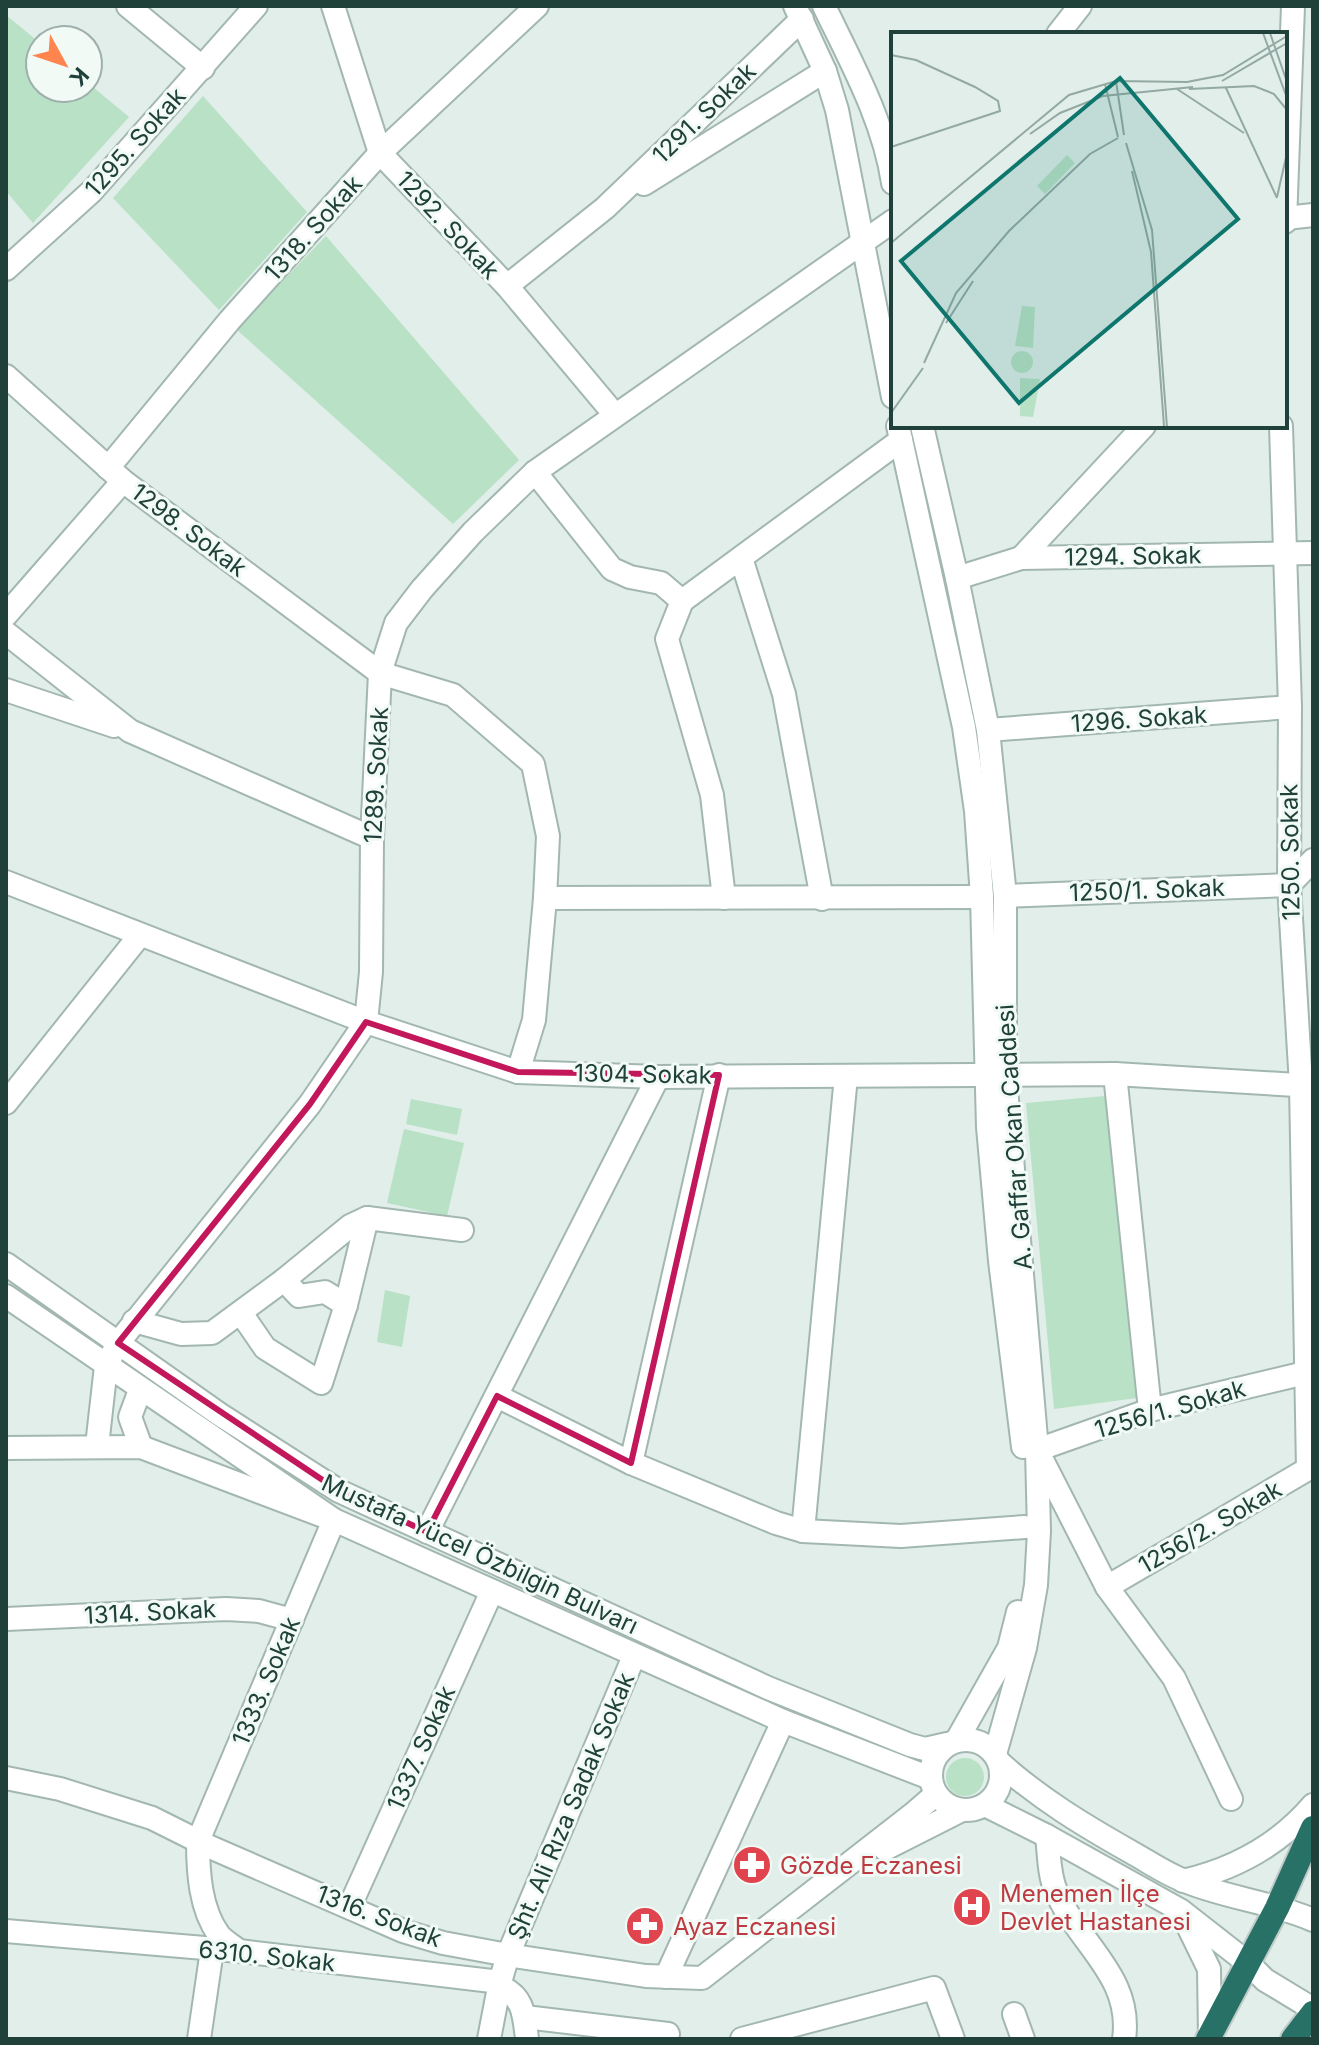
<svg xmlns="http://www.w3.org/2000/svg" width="1319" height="2045" font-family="Inter,sans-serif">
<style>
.green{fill:#b8e1c5}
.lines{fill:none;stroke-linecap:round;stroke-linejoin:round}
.minor-casing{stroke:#a3b7b1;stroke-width:26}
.highway-casing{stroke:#c0cac8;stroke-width:28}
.minor{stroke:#fff;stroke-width:22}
.highway{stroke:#277166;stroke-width:24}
.marked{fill:none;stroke:#c2185b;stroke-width:6;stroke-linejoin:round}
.labels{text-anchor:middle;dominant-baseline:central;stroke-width:6;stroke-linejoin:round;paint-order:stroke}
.street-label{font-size:24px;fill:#1f413a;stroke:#f2faf6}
.health-label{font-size:24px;fill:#be3a42;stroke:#f2faf6;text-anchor:start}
.inset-road{fill:none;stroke:#93a9a3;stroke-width:2}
.view{fill:#0f766e;fill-opacity:0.15;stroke:#0f766e;stroke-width:4}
.inset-edge{fill:none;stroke:#1f413a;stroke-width:4}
</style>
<rect width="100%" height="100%" fill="#e1eee9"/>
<g class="green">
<polygon points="6,15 40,43 40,88 88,88 88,83 129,117 33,223 6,191"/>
<polygon points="203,96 307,212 219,310 113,198"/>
<polygon points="326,236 519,460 453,524 236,329"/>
<polygon points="1105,1096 1137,1398 1054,1409 1026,1103"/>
<polygon points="411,1099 462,1109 457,1135 406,1124"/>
<polygon points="404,1129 464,1143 447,1216 387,1203"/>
<polygon points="385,1290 410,1296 402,1347 377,1342"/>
<circle cx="965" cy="1777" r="19"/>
</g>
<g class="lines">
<defs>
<g id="minor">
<polyline points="128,6 203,68"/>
<polyline points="333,6 380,153 507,286 615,415"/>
<polyline points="795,6 825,71 837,110 893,397"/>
<path d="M824,6C851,62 884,121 893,183"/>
<polyline points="1058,34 1080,6"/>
<polyline points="644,184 825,71"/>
<polyline points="1286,218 1313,215"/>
<polyline points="1285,222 1293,6"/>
<polyline points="6,269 92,191 256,6"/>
<polyline points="507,286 605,208 802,19"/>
<polyline points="6,376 123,481 380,673 453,695 533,764 548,836 545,898 534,1020 518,1072"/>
<polyline points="898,426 964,727 976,811 982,897 988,1127 1000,1261 1023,1447"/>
<polyline points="922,426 957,578 988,730 1005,896 1005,1076 1037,1450 1039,1531 1036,1585 1025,1648 995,1754"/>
<polyline points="1281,426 1290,707 1289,885 1301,1085 1308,1469"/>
<polyline points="108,468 230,320 380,153 537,6"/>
<polyline points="535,472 612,569 630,577 661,583 682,601 901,440"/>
<polyline points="741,558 784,694 822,899"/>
<polyline points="1021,558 1144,426"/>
<polyline points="957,578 1021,558 1313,553"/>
<polyline points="682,601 667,639 712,795 724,898"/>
<polyline points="6,615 123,481"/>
<polyline points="6,633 130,731 372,838"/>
<polyline points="6,690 114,726"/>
<polyline points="988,730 1290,707"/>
<polyline points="6,882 366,1022 518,1072 658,1077 1115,1074 1313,1086"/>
<polyline points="1005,896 1289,885 1313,860"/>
<polyline points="545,898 982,897"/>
<polyline points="1115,1074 1150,1410"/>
<polyline points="6,1103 140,935"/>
<polyline points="6,1264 219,1414 339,1491 768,1688 910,1745 925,1749 947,1744"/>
<polyline points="284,1280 299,1296 325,1292 346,1305"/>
<polyline points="6,1296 334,1520 783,1721 930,1778"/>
<polyline points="241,1313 265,1348 321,1383 346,1305 367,1218"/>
<polyline points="134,1321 181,1334 212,1333 284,1280 350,1226 367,1218 462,1230"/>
<polyline points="140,1390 130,1417 141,1447"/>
<polyline points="497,1396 631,1463 776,1523 803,1531 901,1536 1025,1527"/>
<polyline points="97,1446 106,1366 118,1343 310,1104 366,1022 371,972 372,838 380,673 396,623 422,589 473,532 535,472 893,221"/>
<path d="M6,1448L141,1447L334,1520L198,1841C198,1872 200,1909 219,1935C224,1941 233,1946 239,1951"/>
<polyline points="631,1463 719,1075"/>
<polyline points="803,1531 846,1076"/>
<polyline points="427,1532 658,1077"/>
<polyline points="1107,1587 1313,1466"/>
<polyline points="6,1619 226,1609 259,1611 292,1620"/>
<circle cx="966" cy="1775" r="35"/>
<polyline points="957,1740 1009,1648 1018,1612"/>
<path d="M1000,1763C1040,1799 1085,1826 1131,1852C1149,1862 1166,1874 1185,1881C1226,1898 1272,1902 1313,1920"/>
<polyline points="6,1778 60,1789 152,1818 210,1847 403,1931 443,1943 508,1955 646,1976 702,1978 913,1814 936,1794"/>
<polyline points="1231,1799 1174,1678 1107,1587 1037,1450 1150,1410 1305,1373"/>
<polyline points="985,1805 1047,1836 1180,1910 1249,1964 1265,1980 1313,2009"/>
<path d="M1047,1836C1049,1853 1049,1876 1056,1891C1078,1944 1133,1976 1124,2039"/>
<polyline points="885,1849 962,1810"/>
<path d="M1183,1881C1235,1869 1278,1846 1313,1805"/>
<polyline points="350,1906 492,1591"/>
<polyline points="1184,1918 1209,1969 1210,2036"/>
<polyline points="6,1931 239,1951 500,1982 508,1955 634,1656"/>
<polyline points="666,1977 783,1721"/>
<path d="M499,1986C524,1996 524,2015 527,2039"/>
<polyline points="1014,2014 1023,2039"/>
<polyline points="525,2017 668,2034 661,2039"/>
<polyline points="199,2039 212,1950"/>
<polyline points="489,2039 500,1982"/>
<polyline points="742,2039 934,1988 953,2039"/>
</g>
<g id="highway">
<polyline points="1208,2039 1277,1908 1313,1828"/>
<polyline points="1293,2039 1313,2013"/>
</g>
</defs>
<use href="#minor" class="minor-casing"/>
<use href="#highway" class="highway-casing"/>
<use href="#minor" class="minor"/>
<use href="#highway" class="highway"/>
</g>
<path class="marked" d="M366,1022L518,1072L719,1075L631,1463L497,1396L427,1532L339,1491L118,1343L310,1104Z"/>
<defs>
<symbol id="pharmacy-disc" viewBox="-11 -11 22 22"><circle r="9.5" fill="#e0444e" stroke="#f2faf6"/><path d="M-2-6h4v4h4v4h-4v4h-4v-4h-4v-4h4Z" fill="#fff"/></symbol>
<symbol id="hospital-disc" viewBox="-11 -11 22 22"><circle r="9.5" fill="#e0444e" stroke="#f2faf6"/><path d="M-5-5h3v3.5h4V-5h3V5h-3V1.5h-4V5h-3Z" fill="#fff"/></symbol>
</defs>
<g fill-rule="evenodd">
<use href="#pharmacy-disc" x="730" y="1843" width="44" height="44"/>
<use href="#hospital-disc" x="950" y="1885" width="44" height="44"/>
<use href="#pharmacy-disc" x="623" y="1904" width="44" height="44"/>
</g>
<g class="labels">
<g class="street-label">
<text transform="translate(704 113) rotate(-44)">1291. Sokak</text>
<text transform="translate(135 142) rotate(-48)">1295. Sokak</text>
<text transform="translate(448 225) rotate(47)">1292. Sokak</text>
<text transform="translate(313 228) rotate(-48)">1318. Sokak</text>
<text transform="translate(189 530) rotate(37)">1298. Sokak</text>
<text transform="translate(1133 556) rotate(-1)">1294. Sokak</text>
<text transform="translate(1139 719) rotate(-4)">1296. Sokak</text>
<text transform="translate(376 775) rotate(-87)">1289. Sokak</text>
<text transform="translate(1290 852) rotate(-91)">1250. Sokak</text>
<text transform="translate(1147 890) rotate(-2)">1250/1. Sokak</text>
<text transform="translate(643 1074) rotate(1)">1304. Sokak</text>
<text transform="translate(1014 1137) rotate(-94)">A. Gaffar Okan Caddesi</text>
<text transform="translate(1170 1409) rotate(-16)">1256/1. Sokak</text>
<text transform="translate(1210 1527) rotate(-30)">1256/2. Sokak</text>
<text transform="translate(480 1554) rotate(25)">Mustafa Yücel Özbilgin Bulvarı</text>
<text transform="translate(150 1612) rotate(-3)">1314. Sokak</text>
<text transform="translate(266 1681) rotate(-67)">1333. Sokak</text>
<text transform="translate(421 1748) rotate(-66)">1337. Sokak</text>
<text transform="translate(571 1806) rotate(-67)">Şht. Ali Rıza Sadak Sokak</text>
<text transform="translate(379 1916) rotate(21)">1316. Sokak</text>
<text transform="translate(267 1956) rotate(6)">6310. Sokak</text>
</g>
<g class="health-label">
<text x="780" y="1865">Gözde Eczanesi</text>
<text x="1000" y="1893">Menemen İlçe<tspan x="1000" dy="28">Devlet Hastanesi</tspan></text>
<text x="673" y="1926">Ayaz Eczanesi</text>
</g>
</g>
<g transform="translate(891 32)">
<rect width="396" height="396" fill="#e1eee9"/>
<path d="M176,123L184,131L154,162L146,154ZM131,274L144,275L142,316L124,314ZM120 330a11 11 0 1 1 22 0a11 11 0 1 1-22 0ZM129,346L149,347L142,385L129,384Z" fill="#b8e1c5"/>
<path class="inset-road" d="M372,1L396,66M379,1L396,50M0,23L25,28L84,55L107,69L109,79L0,115M225,49L233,103M331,49L396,11M214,52L227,105M335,56L386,166M286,57L353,101M298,57L363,54L383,62L396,78M139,102L169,81L212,64L302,55M235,111L261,198L276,395M241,139L260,220L273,394M386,165L396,121M0,211L178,63L225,49L296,50L332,43L396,4M55,291L82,249M33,331L65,261L118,199L199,122L227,106M0,381L32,336"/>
<path class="view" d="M229,46L347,187L128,371L10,229Z"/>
<rect width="396" height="396" class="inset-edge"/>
</g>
<rect width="1319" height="2045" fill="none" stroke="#1f413a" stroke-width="16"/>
<g transform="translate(64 64) rotate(130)"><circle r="38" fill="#f2faf6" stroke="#9eb0ab" stroke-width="2"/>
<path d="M0-6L14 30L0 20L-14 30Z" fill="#ff844e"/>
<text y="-12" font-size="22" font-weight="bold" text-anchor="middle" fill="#1f413a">K</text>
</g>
</svg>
